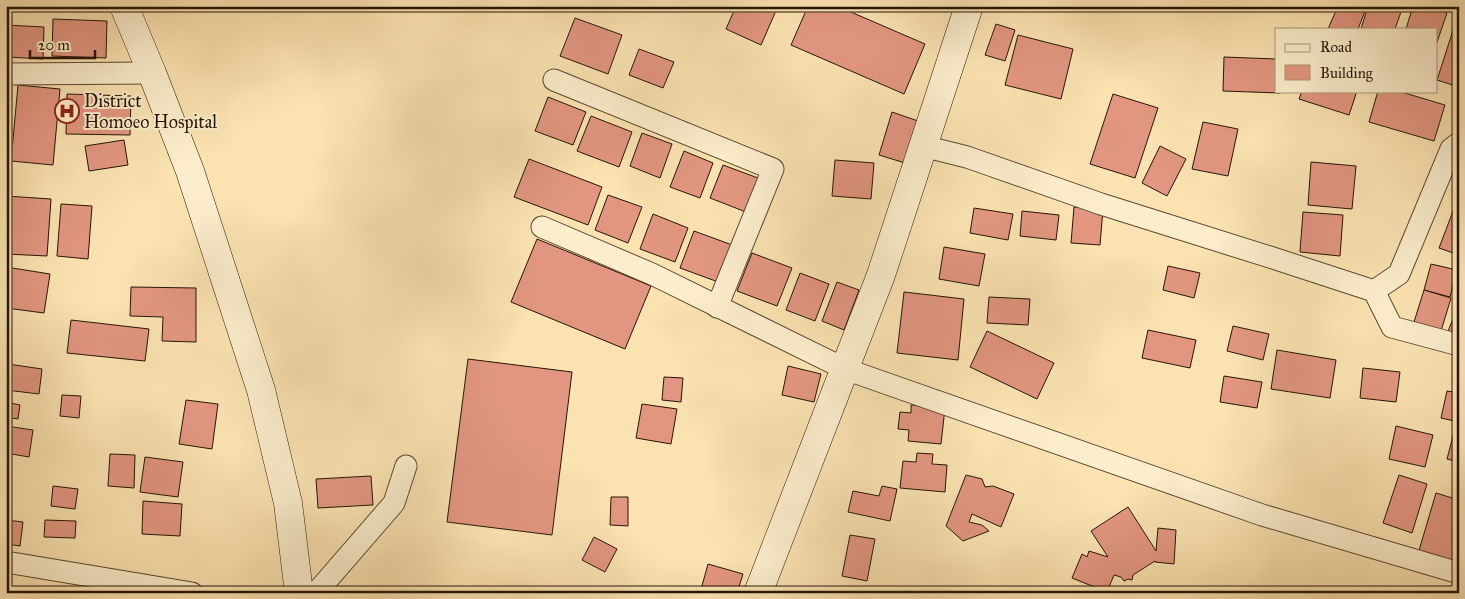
<svg xmlns="http://www.w3.org/2000/svg" width="1465" height="599" font-family="'IM FELL Great Primer',serif">
<style>
.building{fill:#e29681;stroke:#251506}
.lines{fill:none;stroke-linecap:round;stroke-linejoin:round}
.street-casing{stroke:#5a4831;stroke-width:23}
.secondary-casing{stroke:#251506;stroke-width:29}
.street{stroke:#fcedcc;stroke-width:21}
.secondary{stroke:#fcedcc;stroke-width:28}
.labels{text-anchor:middle;dominant-baseline:central;stroke-width:4;stroke-linejoin:round;paint-order:stroke}
.poi-label{font-size:18px;fill:#251506;stroke:#fcedcc;text-anchor:start}
</style>
<rect width="100%" height="100%" fill="#fae3b1"/>
<filter id="stains"><feTurbulence type="fractalNoise" baseFrequency=".004" numOctaves="4"/><feColorMatrix values="0 0 0 0 .2 0 0 0 0 .09 0 0 0 0 .02 0 0 0 .5 -.17"/></filter>
<radialGradient id="worn" r=".72"><stop offset=".6" stop-color="#630" stop-opacity="0"/><stop offset="1" stop-color="#630" stop-opacity=".3"/></radialGradient>
<g class="building">
<polygon points="736,6 778,6 761,45 726,29"/>
<polygon points="808,6 837,6 925,44 904,94 791,45"/>
<polygon points="1338,6 1367,6 1358,29 1328,29"/>
<polygon points="1368,6 1403,6 1395,29 1361,29"/>
<polygon points="1413,6 1427,6 1447,13 1436,45 1436,29 1406,29"/>
<polygon points="575,18 622,35 608,74 560,56"/>
<polygon points="53,19 107,21 106,58 52,56"/>
<polygon points="1456,21 1459,22 1459,87 1437,80"/>
<polygon points="996,24 1015,30 1005,61 985,55"/>
<polygon points="6,25 44,27 43,59 6,57"/>
<polygon points="1018,35 1073,49 1061,99 1005,85"/>
<polygon points="639,49 674,62 663,88 629,75"/>
<polygon points="1224,57 1276,59 1276,91 1280,91 1280,93 1223,91"/>
<polygon points="18,85 60,89 53,165 11,161"/>
<polygon points="1302,91 1357,91 1349,115 1299,99"/>
<polygon points="1378,91 1398,91 1445,105 1434,141 1369,122"/>
<polygon points="67,94 131,96 130,135 66,134"/>
<polygon points="1113,94 1158,108 1135,178 1090,164"/>
<polygon points="548,97 586,112 573,145 535,131"/>
<polygon points="892,112 918,121 905,163 879,155"/>
<polygon points="591,116 632,132 619,167 577,151"/>
<polygon points="1203,122 1238,129 1228,176 1192,169"/>
<polygon points="642,133 672,144 660,178 630,166"/>
<polygon points="124,140 128,165 89,171 85,146"/>
<polygon points="1160,146 1186,159 1167,196 1142,183"/>
<polygon points="684,151 713,163 700,198 670,187"/>
<polygon points="529,159 602,187 588,225 514,197"/>
<polygon points="835,160 874,163 871,199 832,196"/>
<polygon points="1311,162 1356,166 1352,209 1308,205"/>
<polygon points="723,165 758,178 746,212 710,198"/>
<polygon points="608,195 642,207 628,243 595,230"/>
<polygon points="6,196 51,199 47,256 6,254"/>
<polygon points="61,204 92,206 88,259 57,256"/>
<polygon points="1455,206 1459,208 1459,255 1439,248"/>
<polygon points="1074,207 1103,209 1100,245 1071,243"/>
<polygon points="974,208 1013,214 1008,240 970,233"/>
<polygon points="1022,211 1059,215 1056,240 1020,236"/>
<polygon points="1303,212 1343,215 1340,256 1300,252"/>
<polygon points="653,214 688,228 675,262 640,249"/>
<polygon points="694,231 735,246 721,283 680,268"/>
<polygon points="537,239 651,286 625,349 511,302"/>
<polygon points="944,247 985,254 979,286 939,279"/>
<polygon points="752,253 792,268 777,306 737,291"/>
<polygon points="1431,264 1457,270 1450,297 1424,290"/>
<polygon points="1168,266 1200,273 1194,298 1163,290"/>
<polygon points="6,267 50,274 44,313 6,308"/>
<polygon points="800,273 829,284 815,321 786,310"/>
<polygon points="837,282 859,290 844,330 822,321"/>
<polygon points="131,287 196,288 196,342 162,341 163,317 130,316"/>
<polygon points="1424,290 1451,298 1441,331 1414,322"/>
<polygon points="904,292 964,299 958,360 897,353"/>
<polygon points="1457,293 1459,294 1459,312 1454,311"/>
<polygon points="989,297 1030,299 1028,325 987,323"/>
<polygon points="71,320 149,329 145,361 67,353"/>
<polygon points="1452,321 1459,323 1459,341 1446,337"/>
<polygon points="1233,326 1269,334 1263,360 1227,351"/>
<polygon points="1148,330 1196,340 1190,368 1142,358"/>
<polygon points="987,331 1054,363 1037,399 970,367"/>
<polygon points="1277,350 1336,360 1330,398 1271,389"/>
<polygon points="468,359 572,372 552,535 447,522"/>
<polygon points="8,364 42,369 39,394 6,390"/>
<polygon points="788,366 821,374 814,402 782,395"/>
<polygon points="1363,368 1400,372 1396,402 1360,398"/>
<polygon points="1224,376 1262,382 1257,408 1220,402"/>
<polygon points="664,377 683,378 681,402 662,400"/>
<polygon points="1447,391 1459,393 1459,422 1441,418"/>
<polygon points="62,395 81,396 79,418 60,416"/>
<polygon points="186,400 218,404 212,449 179,444"/>
<polygon points="6,402 20,405 18,419 6,417"/>
<polygon points="642,404 677,409 671,444 636,438"/>
<polygon points="911,405 945,408 941,444 908,441 909,430 898,429 900,412 911,413"/>
<polygon points="6,426 33,430 29,457 6,453"/>
<polygon points="1396,426 1433,435 1425,467 1389,459"/>
<polygon points="1453,436 1459,437 1459,462 1447,459"/>
<polygon points="917,453 933,454 932,464 947,465 945,492 900,488 903,461 916,462"/>
<polygon points="6,454 9,454 7,478 6,478"/>
<polygon points="110,454 135,455 134,488 108,486"/>
<polygon points="145,457 183,462 178,497 140,492"/>
<polygon points="966,475 982,479 985,487 993,486 1014,494 1001,527 972,514 969,522 982,525 989,531 963,541 946,526"/>
<polygon points="1399,475 1427,484 1412,533 1383,523"/>
<polygon points="371,476 373,505 318,508 316,479"/>
<polygon points="53,486 78,489 75,509 51,506"/>
<polygon points="882,486 897,489 890,521 848,512 853,491 879,496"/>
<polygon points="1436,493 1459,500 1459,554 1455,565 1418,554"/>
<polygon points="611,497 628,497 628,526 610,525"/>
<polygon points="143,501 182,504 180,536 142,534"/>
<polygon points="1128,507 1156,551 1158,528 1176,530 1174,564 1155,562 1155,561 1133,575 1132,580 1128,579 1124,581 1121,577 1114,575 1107,592 1072,578 1082,554 1087,557 1089,551 1108,557 1091,531"/>
<polygon points="6,520 23,522 20,546 6,544"/>
<polygon points="45,520 76,521 75,538 44,537"/>
<polygon points="850,535 875,539 867,581 842,576"/>
<polygon points="594,537 617,549 605,572 582,560"/>
<polygon points="708,564 743,574 737,593 700,593"/>
</g>
<g class="lines">
<defs>
<g id="street">
<polyline points="6,74 152,73"/>
<polyline points="554,80 773,169 717,307"/>
<polyline points="923,146 967,157 1101,204 1276,259 1374,291 1392,327 1459,345"/>
<polyline points="542,227 652,274 845,369 1262,515 1459,573"/>
<polyline points="1374,291 1399,274 1451,149 1459,143"/>
<polyline points="6,562 192,593"/>
<polyline points="316,593 394,503 406,466"/>
</g>
<g id="secondary">
<polyline points="124,6 152,73 190,171 261,390 288,503 299,593"/>
<polyline points="758,593 881,275 969,6"/>
</g>
</defs>
<use href="#street" class="street-casing"/>
<use href="#secondary" class="secondary-casing"/>
<use href="#street" class="street"/>
<use href="#secondary" class="secondary"/>
</g>
<defs>
<symbol id="hospital-ring" viewBox="-11 -11 22 22"><circle r="9.5" fill="#fcedcc" stroke="#8f2418" stroke-width="1.5"/><path d="M-5-5h3v3.5h4V-5h3V5h-3V1.5h-4V5h-3Z" fill="#8f2418"/></symbol>
</defs>
<g fill-rule="evenodd">
<use href="#hospital-ring" x="53" y="97" width="28" height="28"/>
</g>
<g class="labels">
<g class="poi-label">
<text x="84" y="101">District<tspan x="84" dy="21">Homoeo Hospital</tspan></text>
</g>
</g>
<rect width="1465" height="599" fill="none" stroke="#fae3b1" stroke-width="25"/>
<rect x="8" y="8" width="1450" height="584" fill="none" stroke="#251506" stroke-width="2.5"/>
<rect x="12" y="12" width="1440" height="574" fill="none" stroke="#251506"/>
<rect x="1275" y="28" width="162" height="65" fill="#fcedcc" stroke="#a6977d"/>
<rect x="1285" y="44" width="25" height="8" fill="#fcedcc" stroke="#a6977d"/>
<text x="1320" y="52" font-size="15" fill="#251506">Road</text>
<rect x="1285" y="65" width="25" height="15" fill="#e29681" stroke="#a6977d"/>
<text x="1320" y="78" font-size="15" fill="#251506">Building</text>
<path d="M30 50v8h65v-8" fill="none" stroke="#251506" stroke-width="2.5"/>
<text x="38" y="50" font-size="15" fill="#251506" stroke="#fcedcc" stroke-width="4" paint-order="stroke">20 m</text>
<rect width="100%" height="100%" filter="url(#stains)"/>
<rect width="100%" height="100%" fill="url(#worn)"/>
</svg>
